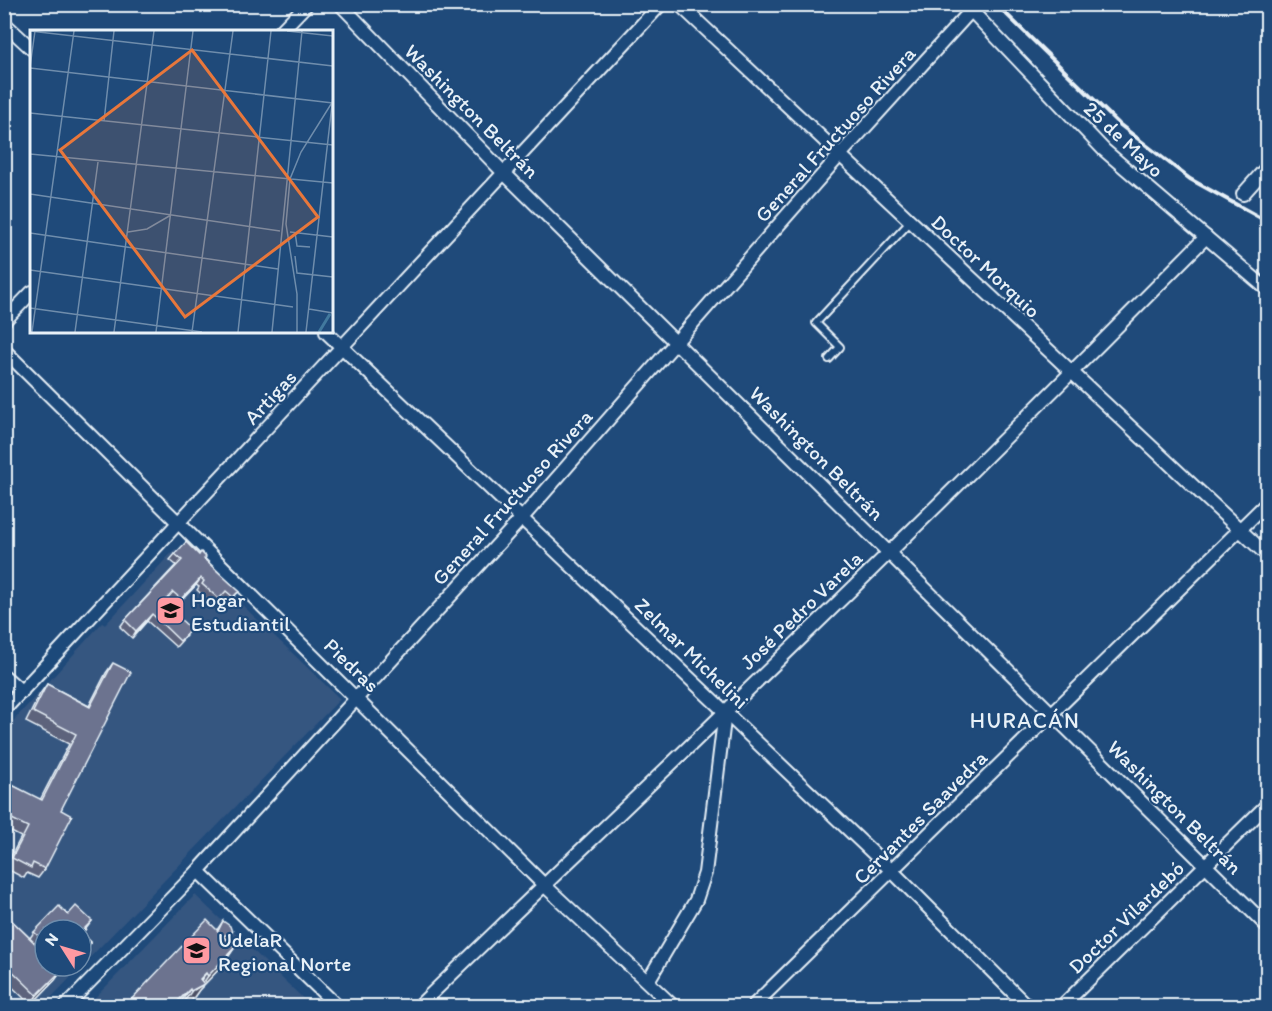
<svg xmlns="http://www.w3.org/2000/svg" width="1272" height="1011" font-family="Itim,sans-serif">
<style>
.built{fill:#365680;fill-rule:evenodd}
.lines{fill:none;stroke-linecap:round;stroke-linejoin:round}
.lane-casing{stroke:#e8f1f8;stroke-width:10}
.street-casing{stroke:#e8f1f8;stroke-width:16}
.lane{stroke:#1f4a7a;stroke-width:6}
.street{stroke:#1f4a7a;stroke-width:12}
.rail{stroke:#e8f1f8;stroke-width:4}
.wall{fill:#5d637b;stroke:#e8f1f8;stroke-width:1.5}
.shaded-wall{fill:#4c5064;stroke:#e8f1f8;stroke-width:1.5}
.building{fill:#6c738f;stroke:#e8f1f8;stroke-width:1.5}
.labels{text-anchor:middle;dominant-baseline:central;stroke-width:4.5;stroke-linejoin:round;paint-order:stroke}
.street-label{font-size:21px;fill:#e8f1f8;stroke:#1f4a7a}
.poi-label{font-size:21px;fill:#e8f1f8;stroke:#1f4a7a;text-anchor:start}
.neighbourhood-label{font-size:22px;letter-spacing:1.5px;fill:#e8f1f8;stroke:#1f4a7a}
.inset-river{fill:none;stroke:#42799e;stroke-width:3}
.inset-road{fill:none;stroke:#6f8dac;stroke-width:1.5}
.view{fill:#e8773b;fill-opacity:0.15;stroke:#e8773b;stroke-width:3}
.inset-edge{fill:none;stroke:#e8f1f8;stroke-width:3}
</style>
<rect width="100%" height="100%" fill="#1f4a7a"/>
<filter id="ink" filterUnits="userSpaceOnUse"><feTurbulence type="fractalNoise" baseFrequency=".0167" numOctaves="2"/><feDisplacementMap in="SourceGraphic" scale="12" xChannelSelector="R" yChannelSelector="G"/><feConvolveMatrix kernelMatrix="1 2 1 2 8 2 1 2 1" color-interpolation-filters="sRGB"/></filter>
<g filter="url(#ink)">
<g class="built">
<path d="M175,549L211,575L340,699L43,1006H5V730L102,623L105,625ZM45,930H81V966H45Z"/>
<polygon points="195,895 311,1006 87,1006"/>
</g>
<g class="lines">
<defs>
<polyline id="lane" points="829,359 840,347 816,323 910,222"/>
<g id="street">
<polyline points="340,4 504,173 1268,927"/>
<polyline points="679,4 1268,556"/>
<polyline points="965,4 1104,150 1268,290"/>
<polyline points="4,23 32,49"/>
<polyline points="280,32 307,4"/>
<polyline points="1243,194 1268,166"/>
<polyline points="4,321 32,292"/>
<polyline points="326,332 893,872 1027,1006"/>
<polyline points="4,350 543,884 673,1006"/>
<polyline points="4,676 22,692"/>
<polyline points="4,710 661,4"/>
<polyline points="198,871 337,1006"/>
<polyline points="648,981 696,900 705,873 725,712"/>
<polyline points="66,1006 198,871 522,518 839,156 977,4"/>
<path d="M419,1006C520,907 624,810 726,711C888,555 1048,397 1206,237"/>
<polyline points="753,1006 1268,502"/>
<polyline points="1062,1006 1268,804"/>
</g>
</defs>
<use href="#lane" class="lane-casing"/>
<use href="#street" class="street-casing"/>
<use href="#lane" class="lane"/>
<use href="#street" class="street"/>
<polyline class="rail" points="996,4 1119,124 1190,179 1268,222"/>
</g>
<g class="wall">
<polygon points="175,554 204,560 239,591 228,604 222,598 214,606 197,590 199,587 196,585 176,606 168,598 164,603 186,636 176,647 147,621 132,638 120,627 125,620 176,565 170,560"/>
<polygon points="113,663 61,810 45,869 38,878 27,873 24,878 5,868 21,837 4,828 4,792 10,784 40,800 69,744 26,722 40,694 47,684 89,706 106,673"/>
<polygon points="4,913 30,938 34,932 68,915 92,921 82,934 91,942 84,952 45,930 45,966 71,966 62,975 60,973 55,980 31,1005 4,979"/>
<polygon points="223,921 227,939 235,947 222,966 199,990 190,1003 184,1006 125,1006 217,930"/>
</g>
<g class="shaded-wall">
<polygon points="201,578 196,585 176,606 181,599"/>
<polygon points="152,614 147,621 132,638 136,631"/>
<polygon points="232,932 218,951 223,936"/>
<polygon points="91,942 84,952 81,955 81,953"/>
<polygon points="235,947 222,966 199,990 190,1003 184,1006 181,1006 200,979 206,973 194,990 202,985 208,976"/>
<polygon points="62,970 55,980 31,1005 37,995"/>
<polygon points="190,989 178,1006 173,1006"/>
</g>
<g class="building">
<polygon points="186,542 199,555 201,552 206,557 204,559 239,591 233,597 226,591 219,599 202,584 204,581 201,578 181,599 173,592 163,603 191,629 180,641 152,614 136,631 125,620 182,560 175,554"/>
<polygon points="113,663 131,672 61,810 72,816 45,869 33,863 31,868 12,858 28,827 8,817 4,824 4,795 10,784 42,800 76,734 33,712 47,684 90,707"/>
<polygon points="59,906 68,915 76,906 92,921 81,932 81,930 45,930 45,942 34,932"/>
<polygon points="4,913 45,953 45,966 58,966 62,970 37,995 4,963"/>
<polygon points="207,920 218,931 223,921 230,926 232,932 223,936 235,947 208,976 206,973 200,979 204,984 191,991 190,989 173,1006 125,1006"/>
<polygon points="81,932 91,942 81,953"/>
</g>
</g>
<defs>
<symbol id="university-square" viewBox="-11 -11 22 22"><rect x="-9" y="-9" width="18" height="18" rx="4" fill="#ff9aa2" stroke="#1f4a7a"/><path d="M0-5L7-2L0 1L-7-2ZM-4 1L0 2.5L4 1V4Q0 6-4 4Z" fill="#111"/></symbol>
</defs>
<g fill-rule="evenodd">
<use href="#university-square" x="154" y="594" width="33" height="33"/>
<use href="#university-square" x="180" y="934" width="33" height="33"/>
</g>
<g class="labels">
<g class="street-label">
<text transform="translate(472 111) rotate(45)">Washington Beltrán</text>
<text transform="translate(835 134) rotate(-48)">General Fructuoso Rivera</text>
<text transform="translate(1124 139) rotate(43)">25 de Mayo</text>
<text transform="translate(986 266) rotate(43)">Doctor Morquio</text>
<text transform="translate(270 397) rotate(-47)">Artigas</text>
<text transform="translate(817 453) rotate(45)">Washington Beltrán</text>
<text transform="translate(512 497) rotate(-48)">General Fructuoso Rivera</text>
<text transform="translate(801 610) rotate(-44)">José Pedro Varela</text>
<text transform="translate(692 653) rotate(44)">Zelmar Michelini</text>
<text transform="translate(352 665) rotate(44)">Piedras</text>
<text transform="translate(1175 807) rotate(45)">Washington Beltrán</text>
<text transform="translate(920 817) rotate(-45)">Cervantes Saavedra</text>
<text transform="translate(1126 917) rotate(-44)">Doctor Vilardebó</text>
</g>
<g class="poi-label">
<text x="191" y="599">Hogar<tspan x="191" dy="24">Estudiantil</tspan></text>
<text x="218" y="939">UdelaR<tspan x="218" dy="24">Regional Norte</tspan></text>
</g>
<g class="neighbourhood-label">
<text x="1025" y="720">HURACÁN</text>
</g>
</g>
<g transform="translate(30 30)">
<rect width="303" height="303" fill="#1f4a7a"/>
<path class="inset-river" d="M289,302L300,284"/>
<path class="inset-road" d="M0,1L303,36M257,1L303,6M0,37L5,1M0,38L303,73M0,83L303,115M74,91L84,1M0,124L303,153M0,164L250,201M98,202L117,199L141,185M260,202L303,207M265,202L267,216L280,217M0,203L248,239M265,226L267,243L303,247M0,240L263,277M0,278L172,302M279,279L303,283M2,302L44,1M45,302L68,132M84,302L124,1M126,302L163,1M162,302L203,1M208,302L241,1M242,302L272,1M267,302V264L256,194L260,149L271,122L303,71M276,302L303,66"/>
<path class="view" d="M162,20L288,187L155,287L30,120Z"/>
<rect width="303" height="303" class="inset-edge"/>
</g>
<rect width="1272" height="1011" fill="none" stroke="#1f4a7a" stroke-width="24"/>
<rect x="12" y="12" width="1248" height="987" fill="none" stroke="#e8f1f8" stroke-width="2" filter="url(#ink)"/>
<g transform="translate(63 948) rotate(307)"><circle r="28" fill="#1f4a7a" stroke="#6f8dac" stroke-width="1.5"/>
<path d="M0-4.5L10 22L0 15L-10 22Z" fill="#ff9aa2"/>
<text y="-9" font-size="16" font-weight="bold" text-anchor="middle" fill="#e8f1f8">N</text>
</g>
</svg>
